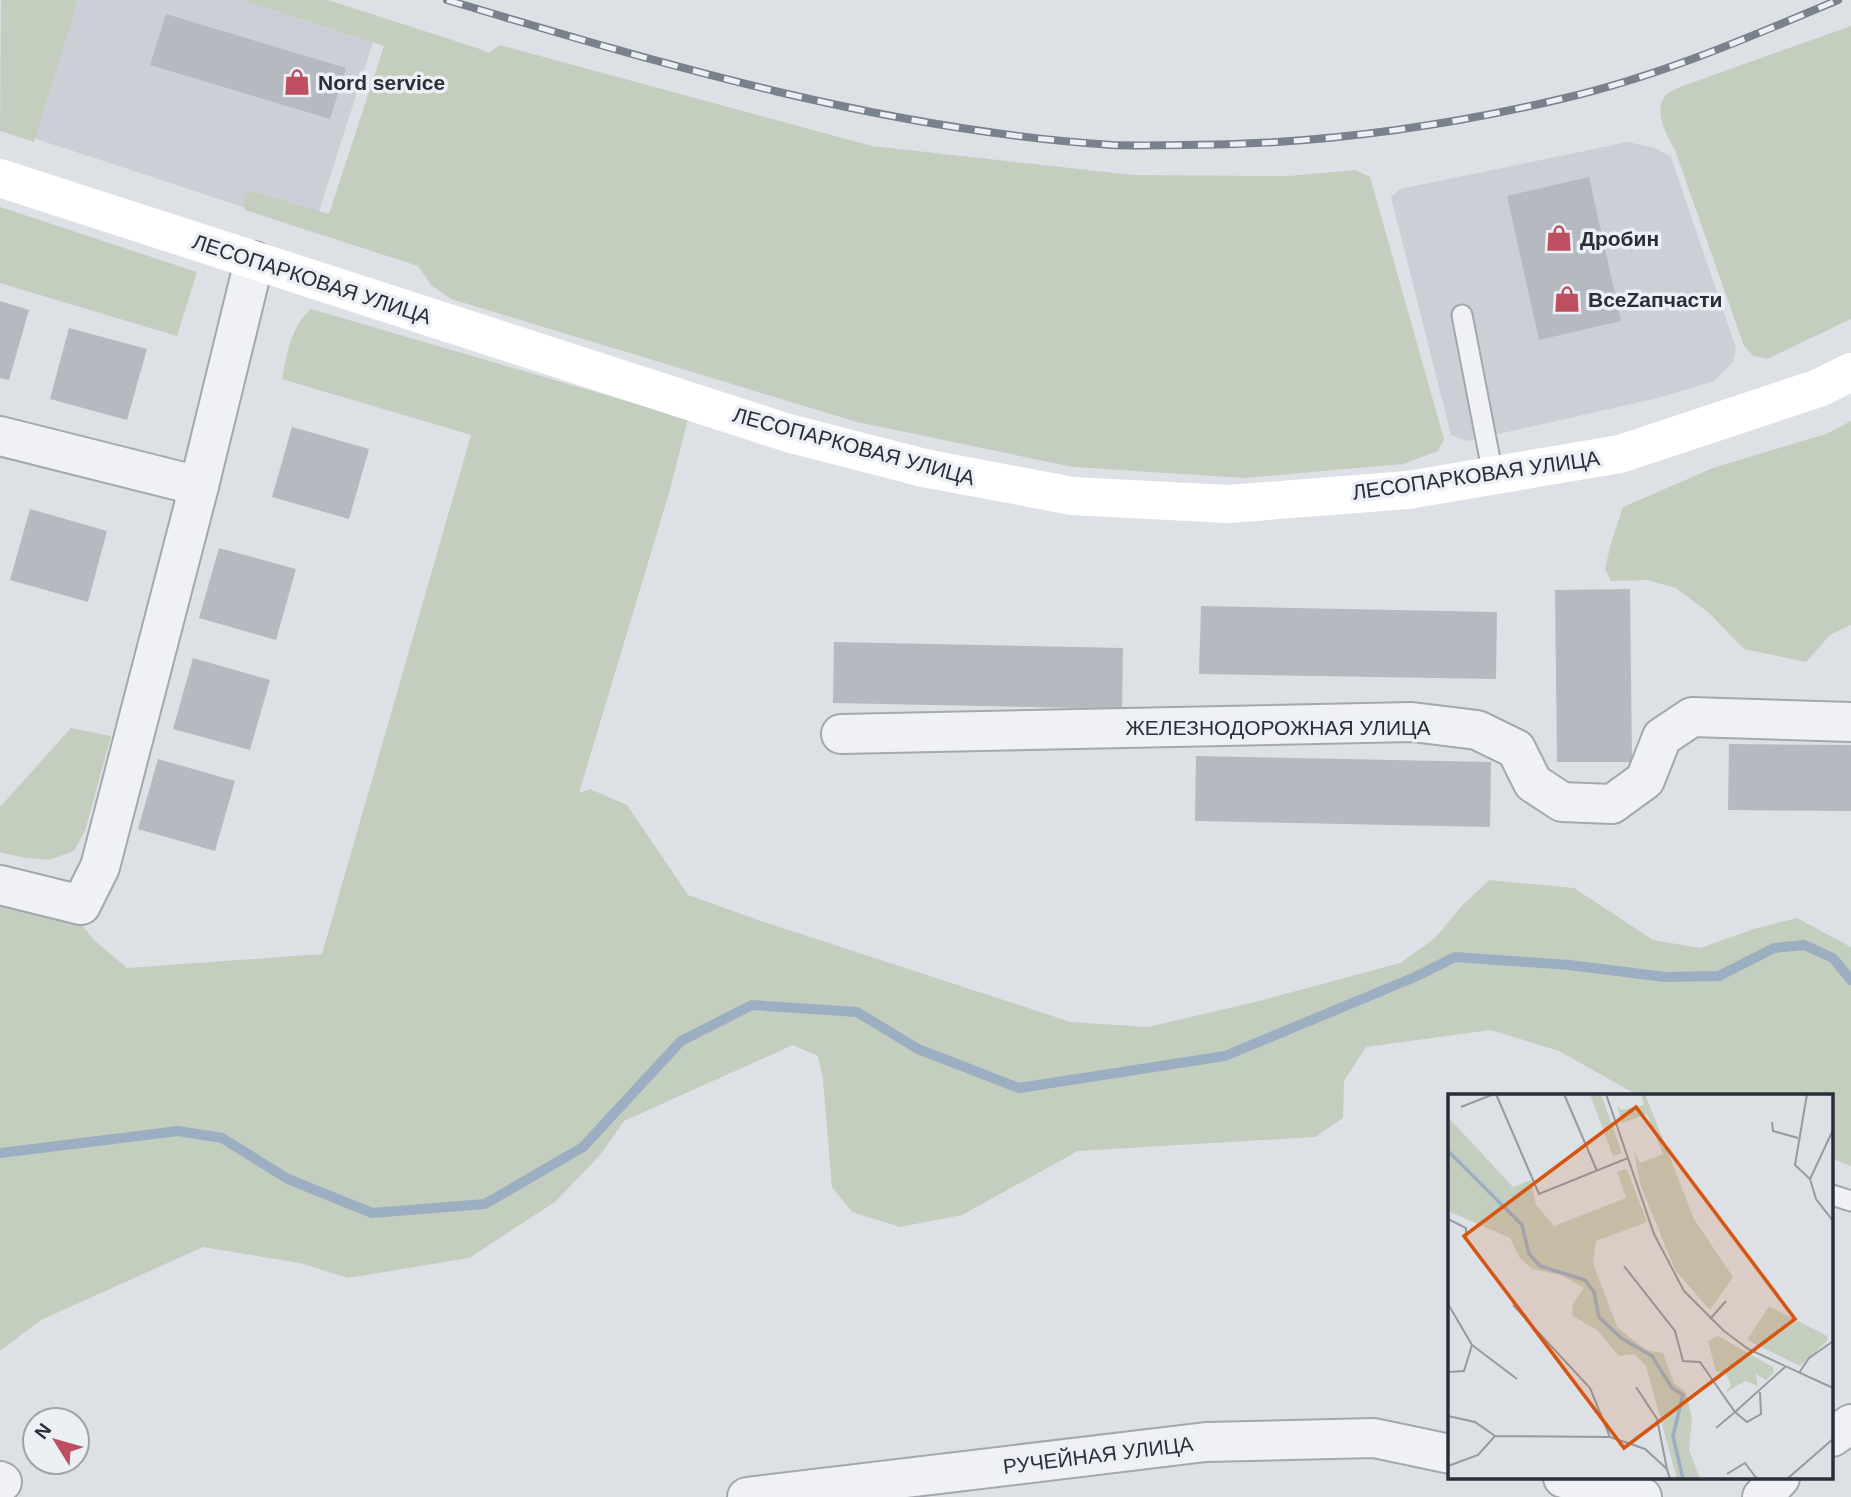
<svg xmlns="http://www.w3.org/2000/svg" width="1851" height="1497" font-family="Arial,sans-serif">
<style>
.built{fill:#ccd0d6}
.green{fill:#c3cebf}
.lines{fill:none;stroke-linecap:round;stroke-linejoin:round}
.stream{stroke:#9cafc2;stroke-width:10}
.building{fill:#b5bac1}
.lane-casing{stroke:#a3a8ae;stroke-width:23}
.street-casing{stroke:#a3a8ae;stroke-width:42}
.lane{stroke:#eff1f4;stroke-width:19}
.street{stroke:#eff1f4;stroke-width:38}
.secondary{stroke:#fff;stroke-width:38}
.rail-casing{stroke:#79818d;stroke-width:8}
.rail{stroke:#eceff3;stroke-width:5;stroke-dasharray:16;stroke-linecap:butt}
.labels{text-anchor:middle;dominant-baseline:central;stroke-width:7;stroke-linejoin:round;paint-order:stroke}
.poi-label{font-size:21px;font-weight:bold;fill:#292f3a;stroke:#eceff3;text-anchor:start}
.street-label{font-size:21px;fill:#292f3a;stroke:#eceff3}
.inset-river{fill:none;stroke:#9cafc2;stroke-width:3.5}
.inset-road{fill:none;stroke:#959aa1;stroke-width:2}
.view{fill:#d55511;fill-opacity:0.15;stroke:#d55511;stroke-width:3.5}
.inset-edge{fill:none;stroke:#292f3a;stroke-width:3.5}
</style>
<rect width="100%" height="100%" fill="#dde1e5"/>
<g class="built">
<polygon points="12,0 281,0 377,30 313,230 0,127"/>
<polygon points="1628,142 1655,148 1671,157 1736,348 1733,362 1714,381 1658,398 1467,441 1451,435 1391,197 1400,189"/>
</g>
<g class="green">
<polygon points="1,0 78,0 34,142 0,131"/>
<polygon points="244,0 328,0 480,49 488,53 500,45 872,146 1133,175 1289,176 1355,170 1370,177 1444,439 1438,451 1403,464 1245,478 1073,467 857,422 451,299 431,285 418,266 245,210 243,202 246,193 251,191 329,214 384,46"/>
<path d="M1851,26V319L1767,359L1754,356L1744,346L1675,150C1667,136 1653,111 1665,96C1668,92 1676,89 1680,87Z"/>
<polygon points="0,207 197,272 177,336 0,283"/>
<path d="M311,309L688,419L669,493L579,793L590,789L627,805L688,895L758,920L1071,1022L1148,1027L1259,1001L1400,963L1435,938L1460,908L1489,880L1574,888L1653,940L1700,948L1754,929L1797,918L1851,947V1166L1832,1159V1096H1645L1630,1091L1559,1051L1491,1030L1366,1047L1344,1081L1343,1118L1315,1137L1078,1151L962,1215L900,1227L852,1212L832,1187L823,1079L818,1056L793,1045L624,1121L600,1155L555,1202L469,1258L348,1278L300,1263L203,1247L41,1320L0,1351V903L82,925L93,939L127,968L322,954L471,435L282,379C287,354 291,326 311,309Z"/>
<polygon points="1851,421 1851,625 1830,635 1806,662 1744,649 1709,613 1676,588 1648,580 1611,581 1605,569 1611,543 1623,507 1713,468 1826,434"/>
<polygon points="71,728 111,736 85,831 74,851 49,860 20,857 0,852 0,807"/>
</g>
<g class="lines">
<polyline class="stream" points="0,1153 178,1131 222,1138 288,1179 372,1213 485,1204 583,1147 681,1041 752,1005 857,1012 918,1049 1019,1088 1225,1056 1415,977 1455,957 1569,965 1665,977 1719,976 1774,948 1804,945 1833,958 1851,980"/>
</g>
<g class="building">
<polygon points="166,14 346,68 330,119 150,65"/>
<polygon points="1589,177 1621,321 1539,340 1507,196"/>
<polygon points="0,301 29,310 9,380 0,378"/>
<polygon points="69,328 147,349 127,420 50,399"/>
<polygon points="292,427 369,449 349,519 272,497"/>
<polygon points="30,509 107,531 88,602 10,580"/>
<polygon points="219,548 296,569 276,640 199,618"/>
<polygon points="1630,589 1632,762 1557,762 1555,590"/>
<polygon points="1201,606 1497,612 1496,679 1199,674"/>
<polygon points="834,642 1123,648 1122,709 833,703"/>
<polygon points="193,658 270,680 250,750 173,729"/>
<polygon points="1729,744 1851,745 1851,811 1728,810"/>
<polygon points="1196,756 1491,762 1490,827 1195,821"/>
<polygon points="158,759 235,781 215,851 138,829"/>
</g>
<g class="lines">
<defs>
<g id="lane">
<polyline points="1462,315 1493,475"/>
<polyline points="1832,1195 1851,1201"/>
</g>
<g id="street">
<polyline points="0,436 199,486"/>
<polyline points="841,734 1412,722 1477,730 1516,749 1533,783 1562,802 1612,804 1645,780 1662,737 1692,717 1851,722"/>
<polyline points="0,885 81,905 100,867 199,486 254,261"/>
<polyline points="1832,1437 1851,1424"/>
<polyline points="1563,1478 1626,1491 1642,1497"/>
<polyline points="0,1481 2,1482"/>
<polyline points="747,1497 1206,1442 1374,1438 1450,1454"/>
<polyline points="1762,1497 1780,1478"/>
</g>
</defs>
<use href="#lane" class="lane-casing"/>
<use href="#street" class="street-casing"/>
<use href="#lane" class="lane"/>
<use href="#street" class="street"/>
<polyline class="secondary" points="0,178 788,433 924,468 1072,496 1228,504 1408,490 1620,454 1819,388 1851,372"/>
<defs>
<path id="rail" d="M447,0C664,65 885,130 1112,145C1136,146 1160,145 1184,145C1311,145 1438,128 1561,99C1657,77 1748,38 1838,0"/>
</defs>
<use href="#rail" class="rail-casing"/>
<use href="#rail" class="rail"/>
</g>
<defs>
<symbol id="shop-bare" viewBox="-9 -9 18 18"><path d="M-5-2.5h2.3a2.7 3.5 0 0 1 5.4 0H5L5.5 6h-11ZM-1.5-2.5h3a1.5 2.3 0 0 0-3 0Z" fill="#be4f61" stroke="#eceff3" stroke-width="2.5" paint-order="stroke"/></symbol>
</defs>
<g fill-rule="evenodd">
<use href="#shop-bare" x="278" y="63" width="38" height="38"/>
<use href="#shop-bare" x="1540" y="219" width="38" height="38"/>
<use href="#shop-bare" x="1548" y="280" width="38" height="38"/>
</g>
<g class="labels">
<g class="poi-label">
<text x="318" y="82">Nord service</text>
<text x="1580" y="238">Дробин</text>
<text x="1588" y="299">ВсеZапчасти</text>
</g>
<g class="street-label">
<text transform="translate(312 279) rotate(18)">ЛЕСОПАРКОВАЯ УЛИЦА</text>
<text transform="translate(854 446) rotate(15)">ЛЕСОПАРКОВАЯ УЛИЦА</text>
<text transform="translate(1476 475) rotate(-8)">ЛЕСОПАРКОВАЯ УЛИЦА</text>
<text x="1278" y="727">ЖЕЛЕЗНОДОРОЖНАЯ УЛИЦА</text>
<text transform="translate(1098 1455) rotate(-7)">РУЧЕЙНАЯ УЛИЦА</text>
</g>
</g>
<g transform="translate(1448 1094)">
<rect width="385" height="385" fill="#dde1e5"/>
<path d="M142,0H153L174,59L165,62ZM193,0H197L246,125L285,183L262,216L227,176L192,90L186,58L192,69L215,60L199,20L174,29L169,12L174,16L196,11ZM0,23L65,93L83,86L88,111L106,132L178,104L169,78L179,75L199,128L148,147L145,169L169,233L198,256L215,259L226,289L238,298L244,325L241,356L252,385H229L198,272L186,260L171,262L149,236L125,222L124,211L136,194L113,181L84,175L71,163L62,144L0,117ZM321,212L379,242L380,246L352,272L299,246ZM270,242L325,273L326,279L318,286L308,280L310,292L297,287L277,299L283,291L278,280L268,277L260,247Z" fill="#c3cebf"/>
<path class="inset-river" d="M0,57L74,131L81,160L92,172L137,186L146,198L151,223L173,244L204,262L224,294L235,301L225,342L235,385"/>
<path class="inset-road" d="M48,0L91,100L180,64M116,0L149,77M158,0L206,140L236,197L276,237L300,255L385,294M359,0L347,71L362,85L368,105L385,127M13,13L46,0M324,28L325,37L350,44M362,85L385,36M0,125L18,134V141M176,172L227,237L235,267L252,268L287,318L337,273M0,210L24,251L16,277L0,278M65,211L142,294L162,343M262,225L278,207M24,251L69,285M351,279L361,264L384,248M188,293L209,325L219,375M0,322L27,328L47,342M268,334L287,318L299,328L313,320L312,298M0,372L30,361L47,342L162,343L197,355L219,375L222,385M279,380L297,369L309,385M339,385L385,345"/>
<path class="view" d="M188,13L347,225L176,354L16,142Z"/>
<rect width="385" height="385" class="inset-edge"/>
</g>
<g transform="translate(56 1441) rotate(307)"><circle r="33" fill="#eceff3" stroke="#9ea2a9" stroke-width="2"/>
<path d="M0-5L12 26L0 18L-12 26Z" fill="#be4f61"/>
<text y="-10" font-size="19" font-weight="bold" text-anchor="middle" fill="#292f3a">N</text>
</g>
</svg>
